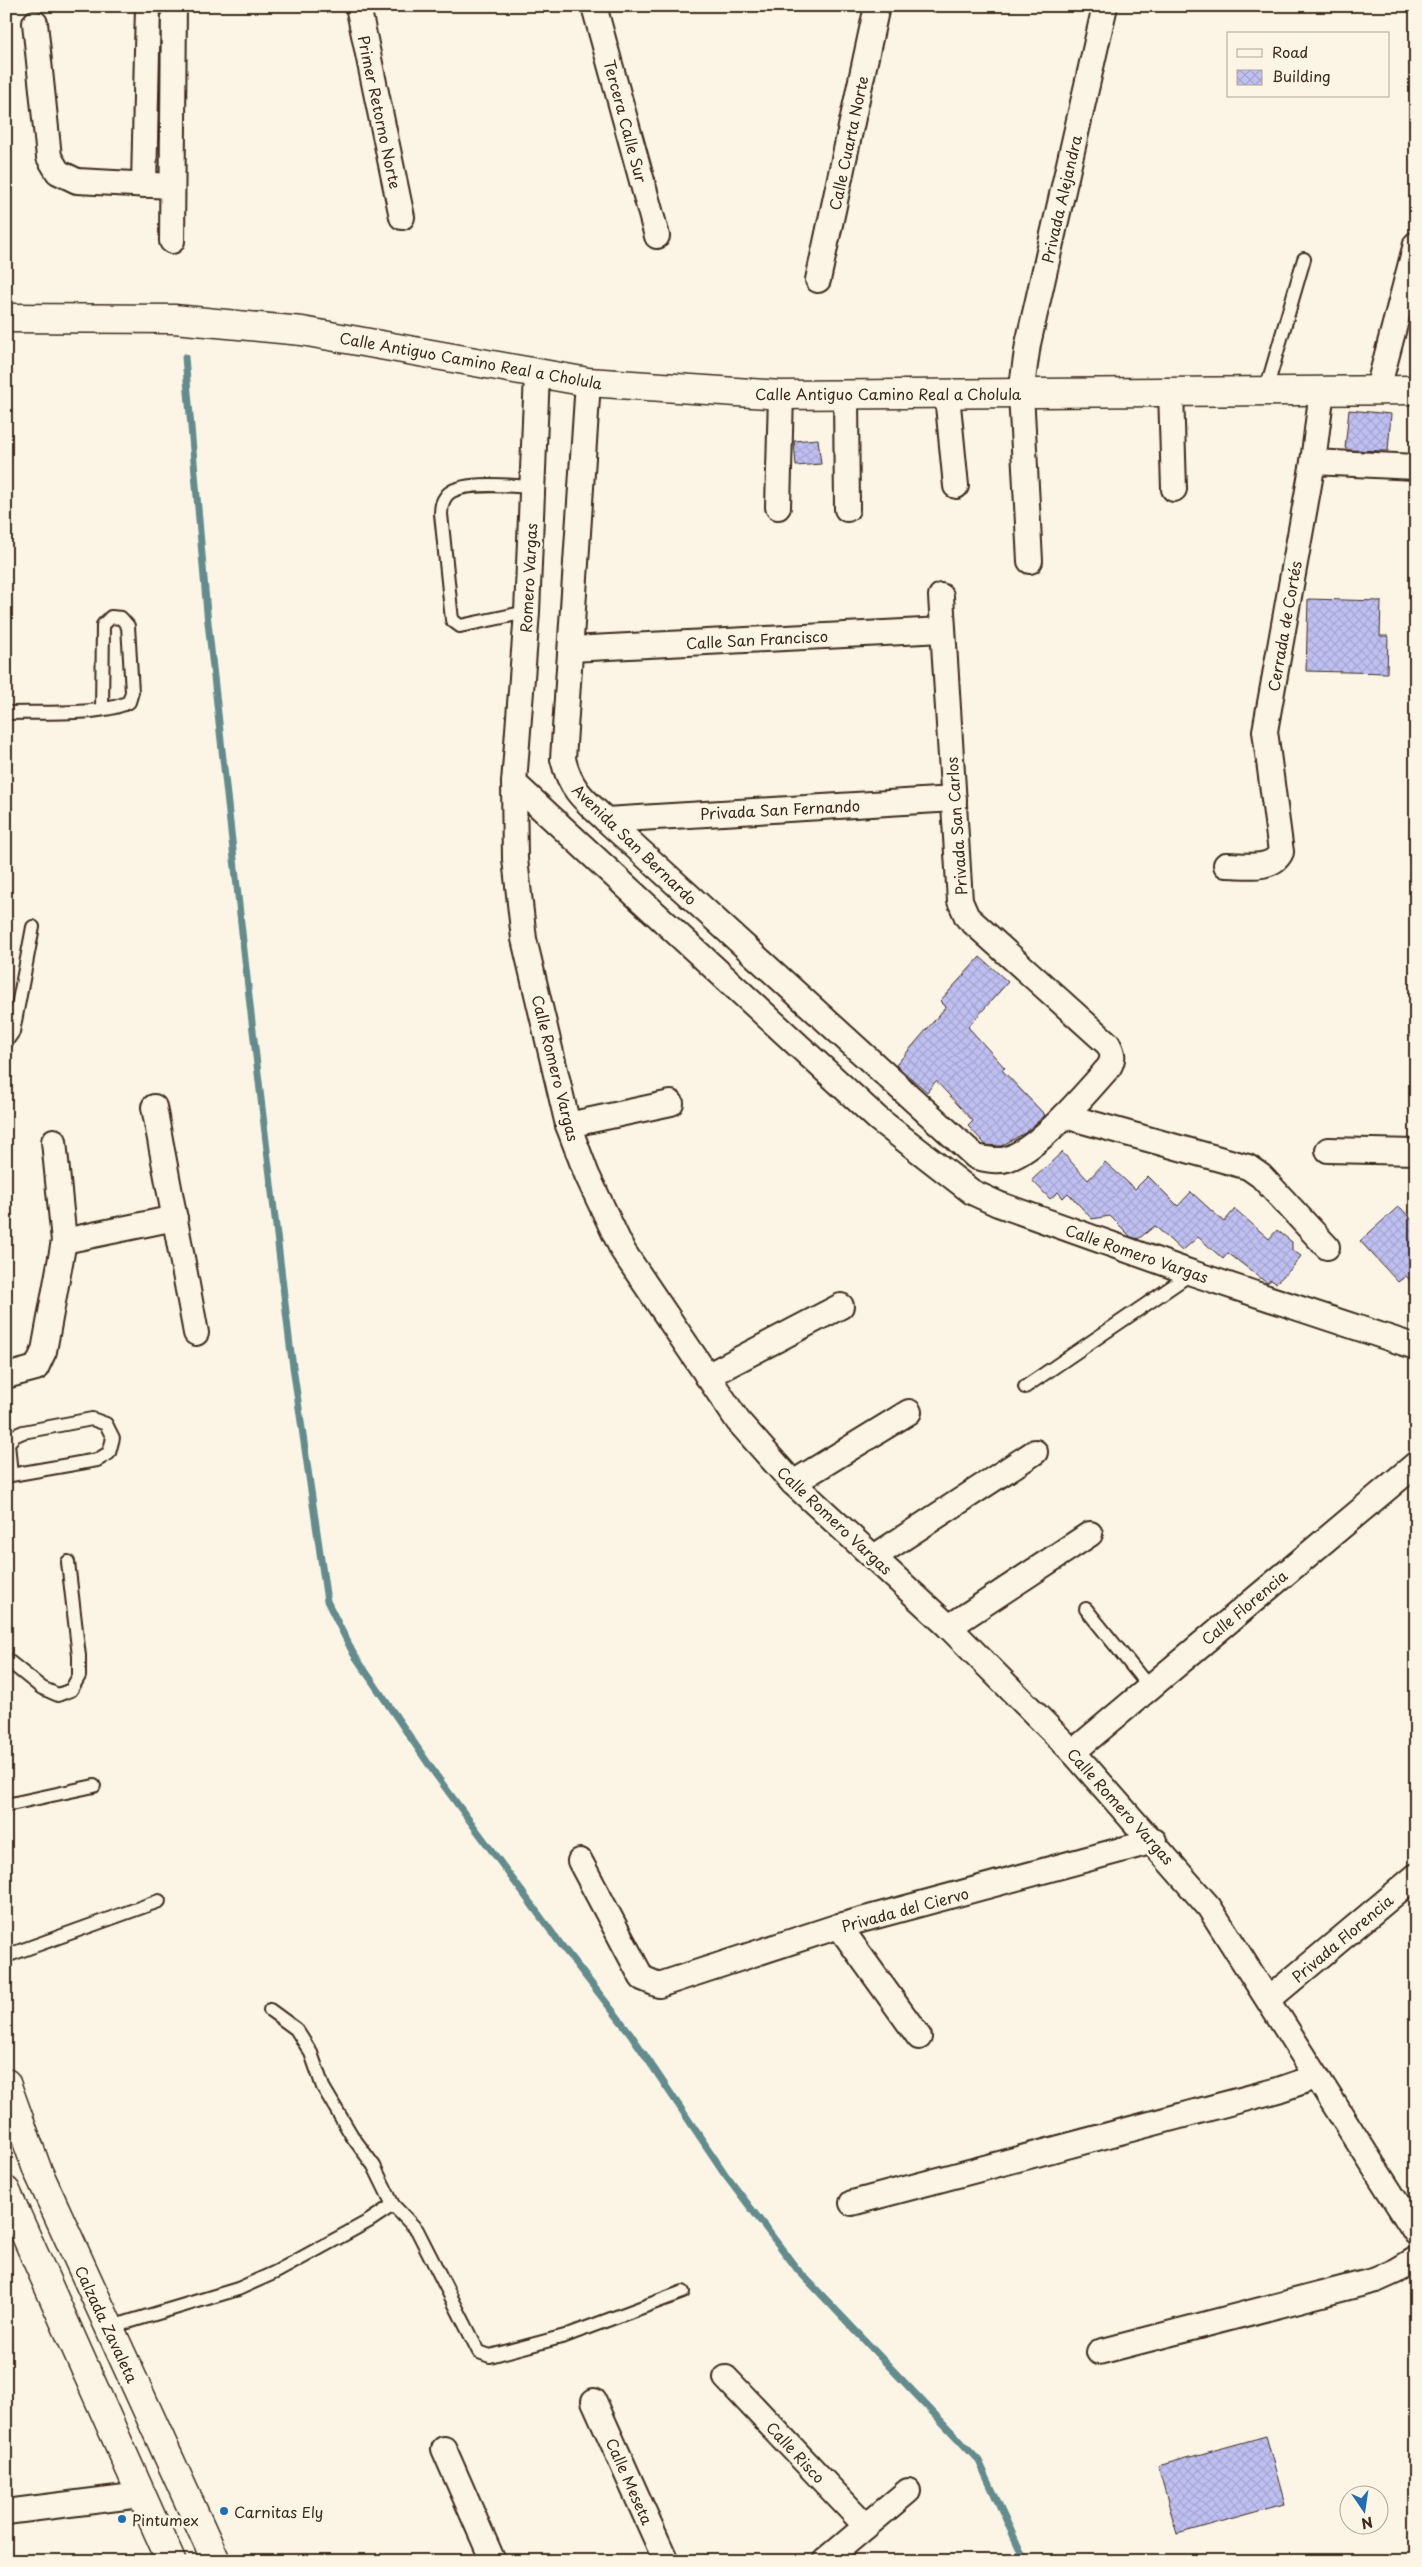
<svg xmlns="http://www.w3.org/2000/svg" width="1422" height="2567" font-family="'Playpen Sans',sans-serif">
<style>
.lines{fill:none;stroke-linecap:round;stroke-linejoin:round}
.stream{stroke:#638c8e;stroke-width:7}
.building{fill:url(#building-cross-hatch);stroke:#3b2a1e}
.lane-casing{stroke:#3b2a1e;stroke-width:16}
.street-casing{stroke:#3b2a1e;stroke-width:28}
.secondary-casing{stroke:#3b2a1e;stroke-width:31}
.lane{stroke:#fcf5e5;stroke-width:12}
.street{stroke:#fcf5e5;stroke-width:24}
.secondary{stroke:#fcf5e5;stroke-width:28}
.poi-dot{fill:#1f6fb2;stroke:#fcf5e5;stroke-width:2}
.labels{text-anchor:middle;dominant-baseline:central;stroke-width:5;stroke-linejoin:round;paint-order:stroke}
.street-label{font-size:15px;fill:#3b2a1e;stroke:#fcf5e5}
.poi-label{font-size:15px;fill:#3b2a1e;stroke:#fcf5e5;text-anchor:start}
</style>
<defs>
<pattern id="building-cross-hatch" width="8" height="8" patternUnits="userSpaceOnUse" patternTransform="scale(1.25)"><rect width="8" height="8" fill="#bfc0f2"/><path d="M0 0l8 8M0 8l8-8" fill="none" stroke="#a5a5cf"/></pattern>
</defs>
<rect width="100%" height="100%" fill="#fcf5e5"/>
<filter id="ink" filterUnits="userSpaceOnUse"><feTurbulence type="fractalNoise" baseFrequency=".02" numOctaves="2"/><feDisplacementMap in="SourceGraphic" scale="10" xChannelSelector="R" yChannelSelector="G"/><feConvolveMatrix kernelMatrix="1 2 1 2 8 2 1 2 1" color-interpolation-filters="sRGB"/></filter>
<g filter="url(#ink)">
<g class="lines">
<polyline class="stream" points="185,357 207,613 250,1005 290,1346 327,1601 353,1653 436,1775 565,1950 630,2033 725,2174 797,2269 979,2461 1025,2561"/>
</g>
<g class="building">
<polygon points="1349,410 1391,414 1388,451 1348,450 1345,448"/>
<polygon points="818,439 821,464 796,466 794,441"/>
<polygon points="1308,599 1381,601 1380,636 1388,636 1387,673 1306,671"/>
<polygon points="980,957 1008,982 968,1027 1005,1068 1002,1070 1045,1115 1025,1133 1001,1146 986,1145 968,1126 973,1121 936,1081 927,1092 896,1065 946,1007 940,1001"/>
<polygon points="1062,1152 1088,1180 1105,1162 1135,1189 1148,1176 1178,1206 1191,1192 1224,1222 1235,1209 1269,1239 1277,1230 1292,1242 1292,1250 1301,1256 1292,1268 1276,1283 1271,1280 1267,1283 1228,1253 1223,1259 1198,1237 1182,1251 1155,1226 1138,1239 1131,1237 1110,1216 1092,1219 1068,1193 1063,1198 1058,1192 1050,1199 1032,1180"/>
<polygon points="1399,1206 1416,1224 1416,1287 1406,1276 1398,1282 1360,1241"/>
<polygon points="1266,2436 1285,2504 1177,2534 1158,2466"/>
</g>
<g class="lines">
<defs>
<g id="lane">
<polyline points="1266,390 1304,259"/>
<path d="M527,612L460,626L452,620L441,514C441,506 442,501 447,495C460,480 513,486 533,487"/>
<path d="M6,713C40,712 100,716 129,702L132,692L128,626L121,618L111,617L103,625L102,709"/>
<polyline points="6,1042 13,1032 33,927"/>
<polyline points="1025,1387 1192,1273"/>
<polyline points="6,1476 11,1475 97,1460 109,1453 113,1438 106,1424 92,1419 23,1432 14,1436 8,1443 11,1475"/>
<polyline points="1086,1609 1149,1687"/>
<polyline points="6,1659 42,1688 58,1695 71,1690 79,1676 79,1656 68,1562"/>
<polyline points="6,1805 94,1786"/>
<polyline points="6,1956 159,1901"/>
<polyline points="393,2205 417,2230 479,2352 490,2356 565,2336 683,2292"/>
<polyline points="108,2328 238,2289 276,2272 369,2221 393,2205 374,2166 352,2136 323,2087 311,2053 296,2029 270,2010"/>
</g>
<g id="street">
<polyline points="358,6 402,217"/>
<polyline points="594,6 657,236"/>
<polyline points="35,23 49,157 58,172 77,181 171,186"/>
<polyline points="144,185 148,6"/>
<polyline points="172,241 174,6"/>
<polyline points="818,280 877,6"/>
<polyline points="537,374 527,612 514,783 515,859 524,939 568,1125 587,1175 623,1251 738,1421 793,1483 949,1627 1073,1752 1209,1907 1416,2233"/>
<path d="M588,382L563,759C570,789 584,800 606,820L976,1157C986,1159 997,1162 1007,1159C1039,1149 1086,1093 1109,1067C1114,1058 1113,1053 1108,1044L967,917L960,901L941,596"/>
<polyline points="1378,389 1416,244"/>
<polyline points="1171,391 1174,489"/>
<polyline points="947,395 956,486"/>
<polyline points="846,396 847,509"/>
<polyline points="1313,462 1416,467"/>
<polyline points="778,507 781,395"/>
<polyline points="1030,561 1021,393 1028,344 1105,6"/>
<polyline points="571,649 943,630"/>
<polyline points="514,783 878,1119 972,1192 998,1204 1192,1273 1416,1347"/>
<polyline points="606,820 954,799"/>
<path d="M1226,865C1245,865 1272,871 1281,852L1265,731L1313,462L1322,390"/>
<polyline points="154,1107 196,1333"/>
<polyline points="1065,1116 1248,1167 1261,1176 1327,1247"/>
<polyline points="568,1125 671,1103"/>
<polyline points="1328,1150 1416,1152"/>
<polyline points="64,1241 175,1218"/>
<polyline points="6,1376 36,1368 44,1351 64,1241 54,1141"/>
<polyline points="707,1376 841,1306"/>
<polyline points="793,1483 909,1412"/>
<polyline points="874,1557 1035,1452"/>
<polyline points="949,1627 1090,1534"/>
<polyline points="1073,1752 1416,1464"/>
<polyline points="580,1861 642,1978 659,1985 839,1926 1154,1841"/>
<polyline points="839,1926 919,2037"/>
<polyline points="1269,1999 1416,1876"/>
<polyline points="852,2203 1278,2090 1316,2077"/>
<polyline points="1099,2352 1376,2280 1396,2271 1416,2259"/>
<polyline points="726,2378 866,2526"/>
<polyline points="594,2401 666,2561"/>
<polyline points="444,2449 493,2561"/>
<polyline points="6,2512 141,2495"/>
<polyline points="825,2561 908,2491"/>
</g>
<g id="secondary">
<polyline points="6,318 174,319 302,331 588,382 781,395 1416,390"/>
<polyline points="6,2083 37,2169 216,2561"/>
<polyline points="6,2191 171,2561"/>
</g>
</defs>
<use href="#lane" class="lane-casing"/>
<use href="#street" class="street-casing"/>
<use href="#secondary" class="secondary-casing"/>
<use href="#lane" class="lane"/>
<use href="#street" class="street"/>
<use href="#secondary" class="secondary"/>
</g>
</g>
<g class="poi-dot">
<circle cx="224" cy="2511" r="5"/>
<circle cx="122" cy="2519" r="5"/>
</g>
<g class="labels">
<g class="street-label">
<text transform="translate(380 112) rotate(78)">Primer Retorno Norte</text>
<text transform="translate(626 121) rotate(75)">Tercera Calle Sur</text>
<text transform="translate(848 143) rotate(-78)">Calle Cuarta Norte</text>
<text transform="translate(1061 199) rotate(-77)">Privada Alejandra</text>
<text transform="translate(471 360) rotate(10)">Calle Antiguo Camino Real a Cholula</text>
<text x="888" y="393">Calle Antiguo Camino Real a Cholula</text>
<text transform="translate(528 578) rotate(-87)">Romero Vargas</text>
<text transform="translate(1284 626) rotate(-80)">Cerrada de Cortés</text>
<text transform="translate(757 639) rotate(-3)">Calle San Francisco</text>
<text transform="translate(780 809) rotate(-3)">Privada San Fernando</text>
<text transform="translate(956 826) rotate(-94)">Privada San Carlos</text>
<text transform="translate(635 844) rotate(44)">Avenida San Bernardo</text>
<text transform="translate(556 1068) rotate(76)">Calle Romero Vargas</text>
<text transform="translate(1137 1253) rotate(19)">Calle Romero Vargas</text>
<text transform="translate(835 1520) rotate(43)">Calle Romero Vargas</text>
<text transform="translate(1244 1607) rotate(-40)">Calle Florencia</text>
<text transform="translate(1121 1806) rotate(48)">Calle Romero Vargas</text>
<text transform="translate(905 1909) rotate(-15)">Privada del Ciervo</text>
<text transform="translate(1342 1938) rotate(-40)">Privada Florencia</text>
<text transform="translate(107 2324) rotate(65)">Calzada Zavaleta</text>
<text transform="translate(796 2452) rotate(47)">Calle Risco</text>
<text transform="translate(630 2481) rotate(66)">Calle Meseta</text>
</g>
<g class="poi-label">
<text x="234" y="2511">Carnitas Ely</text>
<text x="132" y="2519">Pintumex</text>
</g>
</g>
<rect width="1422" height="2567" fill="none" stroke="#fcf5e5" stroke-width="25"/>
<rect x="12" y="12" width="1397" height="2542" fill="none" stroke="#3b2a1e" stroke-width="2" filter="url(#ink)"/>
<rect x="1227" y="32" width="162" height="65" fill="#fcf5e5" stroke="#afa495"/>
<rect x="1237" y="49" width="25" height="8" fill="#fcf5e5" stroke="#afa495"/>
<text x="1272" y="58" font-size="15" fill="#3b2a1e">Road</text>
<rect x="1237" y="70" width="25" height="15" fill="url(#building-cross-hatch)" stroke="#afa495"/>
<text x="1272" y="82" font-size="15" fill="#3b2a1e">Building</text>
<g transform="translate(1364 2510) rotate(167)"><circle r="24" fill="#fcf5e5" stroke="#afa495"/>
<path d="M0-4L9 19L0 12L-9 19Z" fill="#1f6fb2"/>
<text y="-8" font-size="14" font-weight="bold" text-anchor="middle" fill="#3b2a1e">N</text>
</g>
</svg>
